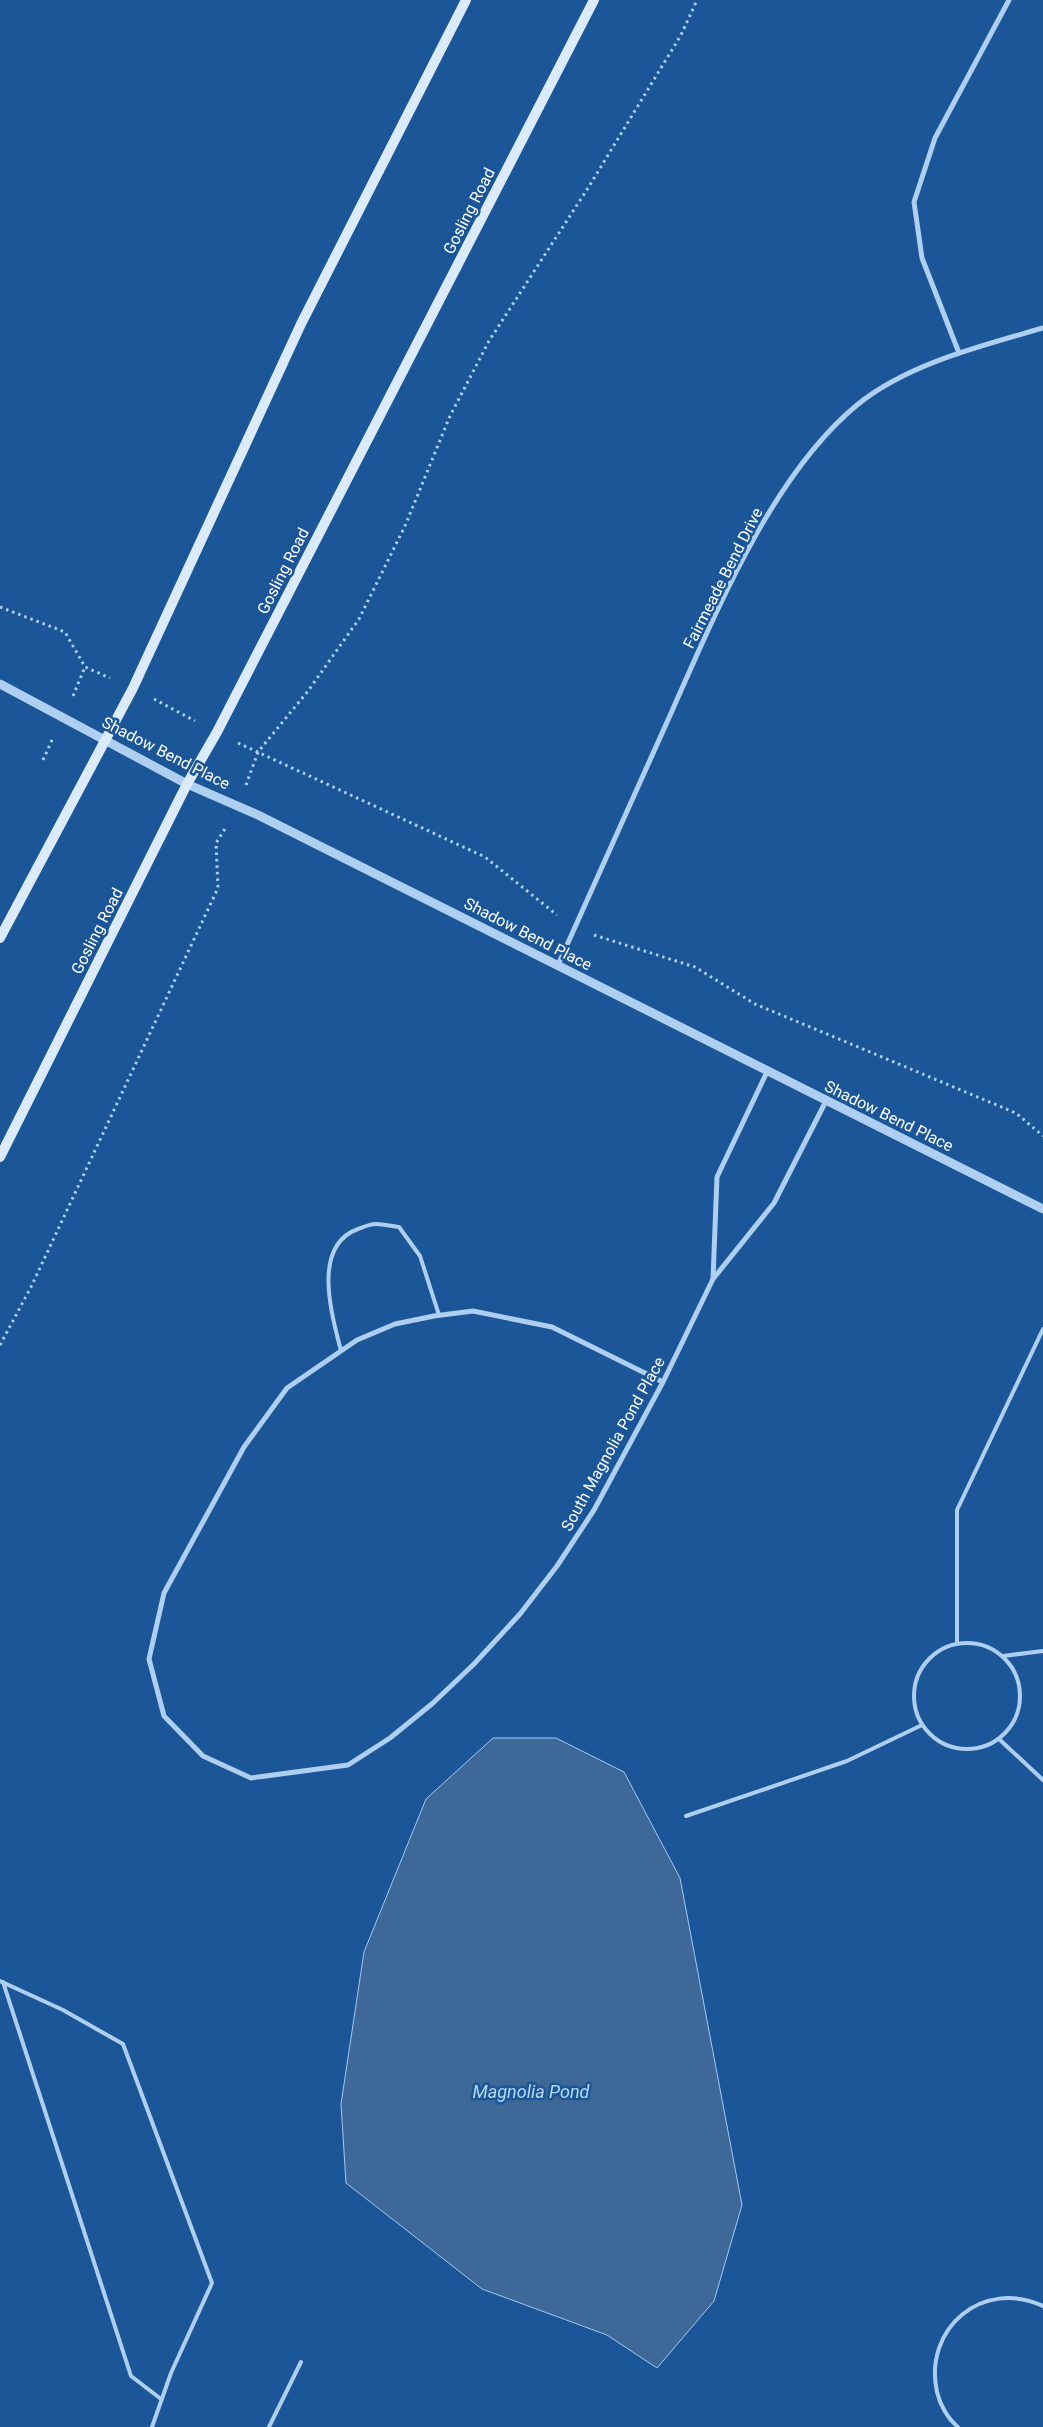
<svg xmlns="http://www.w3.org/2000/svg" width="1043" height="2427" font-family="Roboto,sans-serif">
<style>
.water{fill:#3d6898;stroke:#a1caf3}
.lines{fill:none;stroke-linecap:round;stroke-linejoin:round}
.path{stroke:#aecff1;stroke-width:3;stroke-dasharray:2.5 4;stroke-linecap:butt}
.service{stroke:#aecff1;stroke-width:4}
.minor{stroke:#aecff1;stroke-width:5}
.tertiary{stroke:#aecff1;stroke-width:9}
.secondary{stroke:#dcebfb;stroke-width:10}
.labels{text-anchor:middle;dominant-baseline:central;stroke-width:5;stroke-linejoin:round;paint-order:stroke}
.street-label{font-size:16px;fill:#fff;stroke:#1a5698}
.water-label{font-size:18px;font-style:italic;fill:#bad9f7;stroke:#1a5698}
</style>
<rect width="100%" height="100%" fill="#1a5698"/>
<polygon class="water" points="493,1738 556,1738 624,1772 680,1878 742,2205 714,2301 657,2368 607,2335 482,2289 346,2183 341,2104 364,1952 426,1799"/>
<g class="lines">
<g class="path">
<polyline points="0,607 65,632 85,667 110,678"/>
<polyline points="73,696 85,667"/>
<polyline points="154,699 195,721"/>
<polyline points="238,743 485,857 557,915"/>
<polyline points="43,760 53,738"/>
<polyline points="246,785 258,752 308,691 359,619 405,526 450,416 489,341 588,188 681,35 697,0"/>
<polyline points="594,935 695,967 755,1004 1016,1113 1043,1136"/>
<polyline points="0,1345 31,1287 218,888 216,843 226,827"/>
</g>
<g class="service">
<path d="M341,1351C332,1315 311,1246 358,1229C363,1227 370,1224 376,1224C383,1224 391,1226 399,1227L420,1256L439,1315"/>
<circle cx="967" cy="1696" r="53"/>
<polyline points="957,1643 957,1510 1043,1329"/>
<polyline points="1003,1656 1043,1651"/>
<polyline points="999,1739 1043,1780"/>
<polyline points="686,1816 847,1761 922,1725"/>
<polyline points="0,1981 63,2010 123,2044 212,2283 171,2373 152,2427"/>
<polyline points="3,1982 131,2376 161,2399"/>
<polyline points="269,2427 301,2362"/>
<path d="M958,2427C948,2419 940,2405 937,2392C923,2328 983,2278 1043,2306"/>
</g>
<g class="minor">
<polyline points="959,353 922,258 914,202 935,138 1009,0"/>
<path d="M558,965C596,880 634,795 672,711C716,612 772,475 857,405C907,364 981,346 1043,328"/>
<polyline points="713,1279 717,1177 767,1072"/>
<polyline points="663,1382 552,1327 473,1311 434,1316 395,1324 357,1340 287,1388 244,1447 164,1593 149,1659 164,1716 203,1756 251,1778 348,1765 390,1738 433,1703 474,1664 520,1614 557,1566 594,1510 663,1382 713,1279 774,1203 826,1101"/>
</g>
<polyline class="tertiary" points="0,684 187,784 258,815 1043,1209"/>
<g class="secondary">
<polyline points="0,938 133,688 301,324 466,0"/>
<polyline points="0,1157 187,784 217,732 594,0"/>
</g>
</g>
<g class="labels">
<g class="street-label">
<text transform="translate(469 211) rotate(-63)">Gosling Road</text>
<text transform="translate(283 571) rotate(-63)">Gosling Road</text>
<text transform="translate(723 578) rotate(-63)">Fairmeade Bend Drive</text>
<text transform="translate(166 753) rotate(27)">Shadow Bend Place</text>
<text transform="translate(97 931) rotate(-63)">Gosling Road</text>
<text transform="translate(528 934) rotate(27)">Shadow Bend Place</text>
<text transform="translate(889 1116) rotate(26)">Shadow Bend Place</text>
<text transform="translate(613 1444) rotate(-61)">South Magnolia Pond Place</text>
</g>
<g class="water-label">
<text x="531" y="2091">Magnolia Pond</text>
</g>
</g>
</svg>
